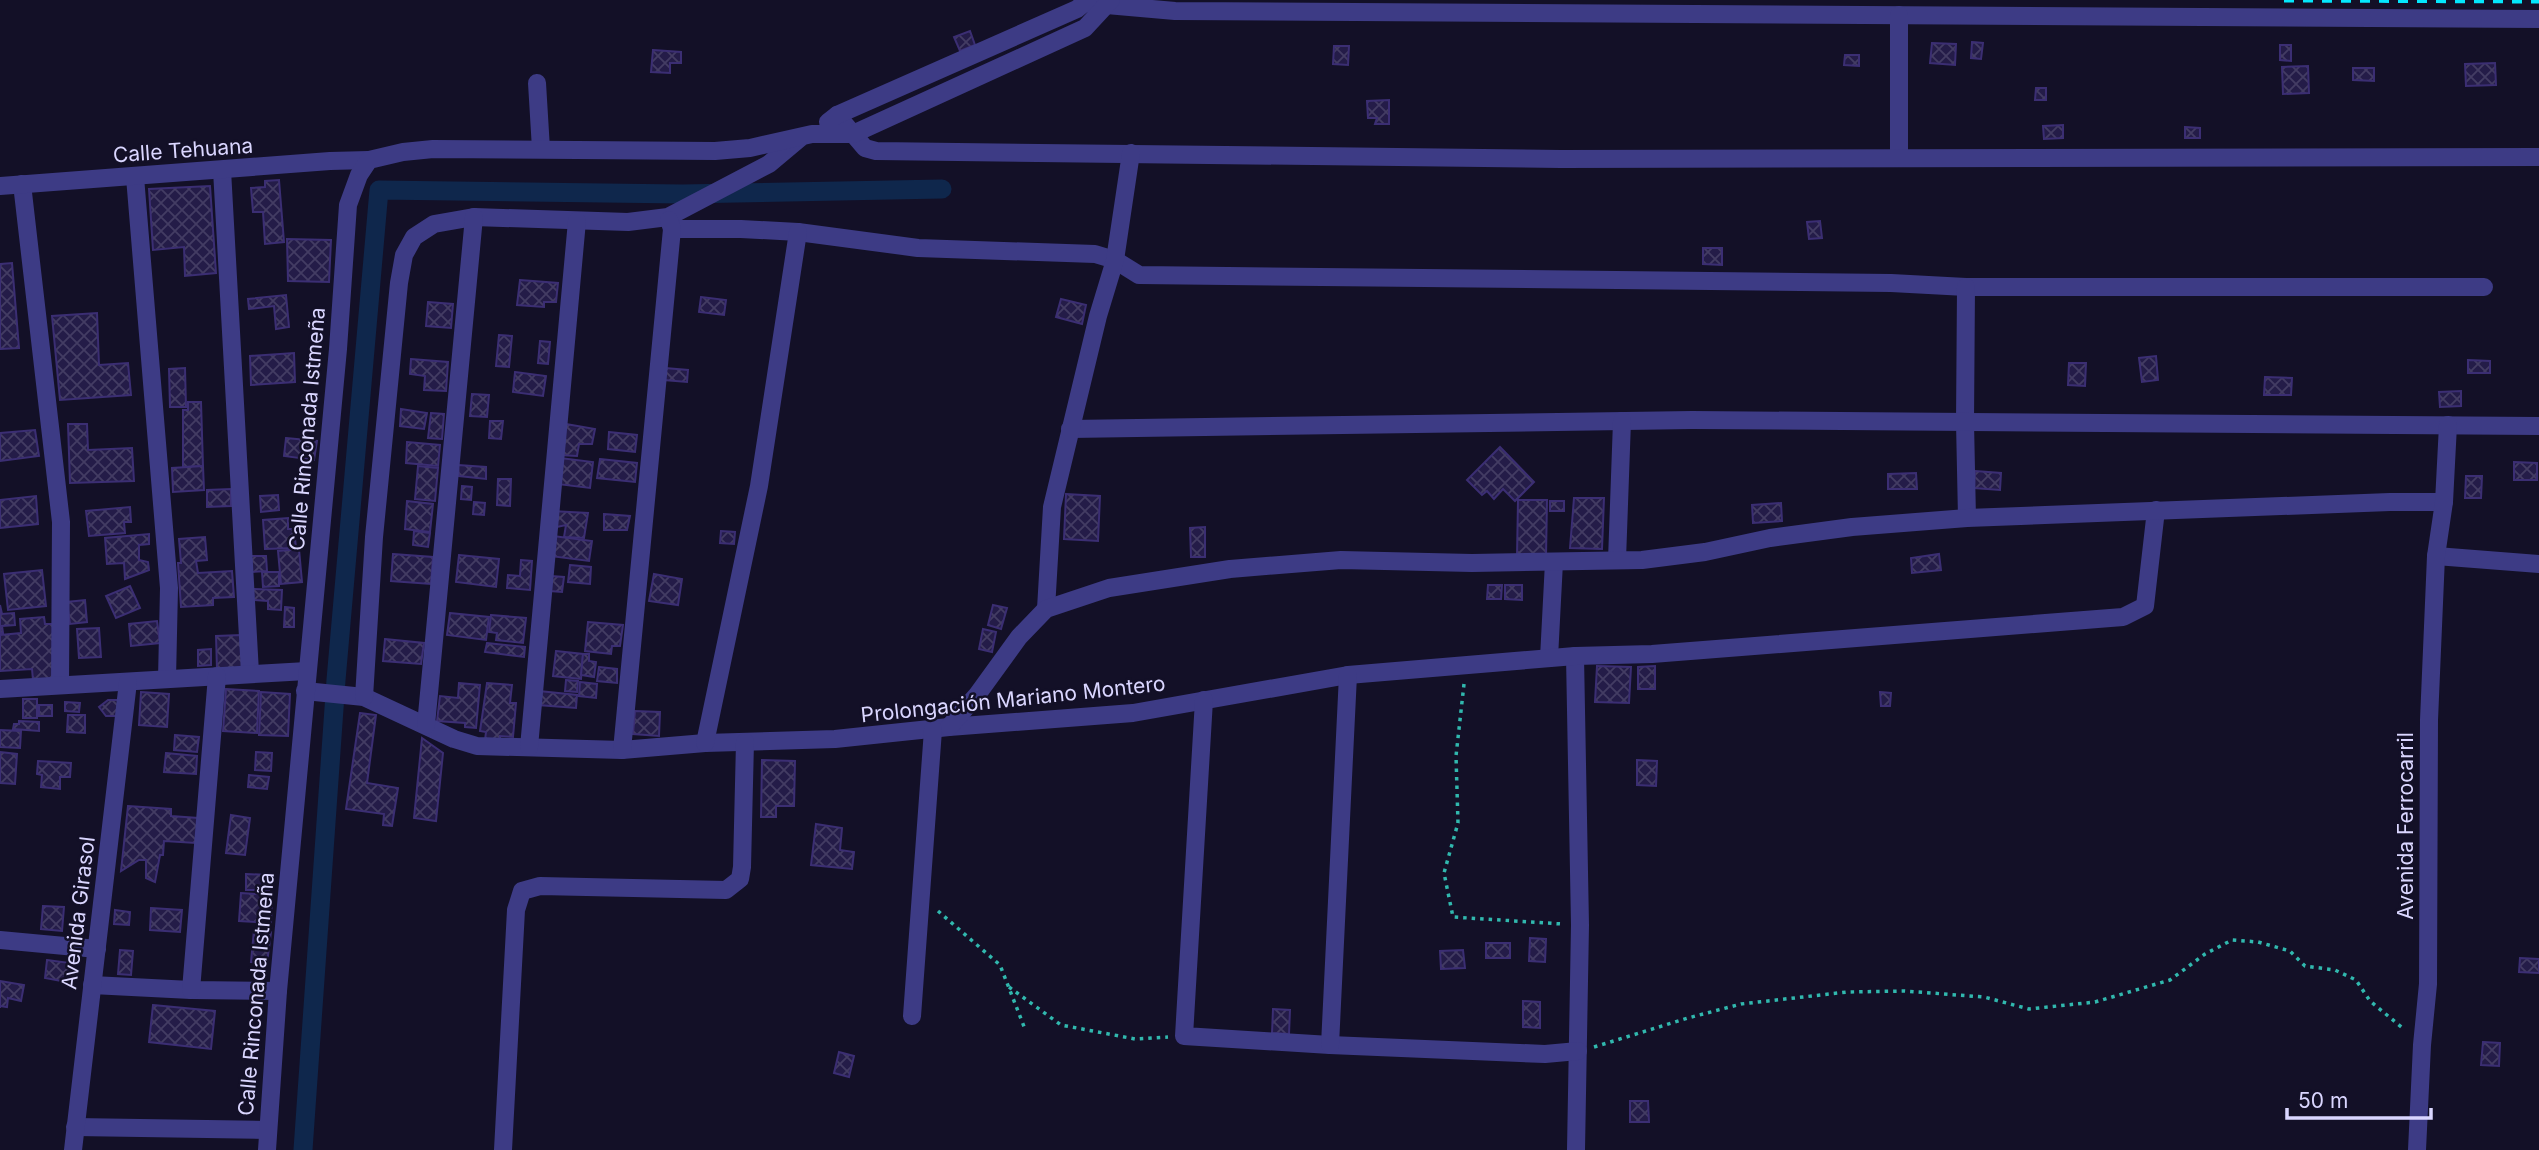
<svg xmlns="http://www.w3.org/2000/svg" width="2539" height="1150" font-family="Inter,sans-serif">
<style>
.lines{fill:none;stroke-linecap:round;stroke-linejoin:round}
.canal{stroke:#0f274c;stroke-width:19}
.building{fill:url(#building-cross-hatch);stroke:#3b2e73;stroke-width:2}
.path{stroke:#31b8ae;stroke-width:3.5;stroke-dasharray:3.5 5;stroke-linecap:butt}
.minor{stroke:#3d3b85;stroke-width:18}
.rail{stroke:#04e7fd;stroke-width:5;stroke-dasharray:10 9;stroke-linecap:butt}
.labels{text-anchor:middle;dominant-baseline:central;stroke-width:5;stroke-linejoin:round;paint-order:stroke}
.street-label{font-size:21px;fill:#dad6ff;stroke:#131027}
</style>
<defs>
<pattern id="building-cross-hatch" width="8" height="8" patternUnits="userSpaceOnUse" patternTransform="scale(1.75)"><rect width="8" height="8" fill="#241c48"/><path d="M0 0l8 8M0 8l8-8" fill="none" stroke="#433c63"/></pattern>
</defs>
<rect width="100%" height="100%" fill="#131027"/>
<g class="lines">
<polyline class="canal" points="303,1150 336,680 379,190 682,194 942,189"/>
</g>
<g class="building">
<polygon points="970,31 975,45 960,51 954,37"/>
<polygon points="1972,42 1983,43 1981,59 1971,58"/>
<polygon points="1932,43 1956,44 1955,65 1930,63"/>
<polygon points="2280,45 2291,45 2291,61 2280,60"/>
<polygon points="1334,46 1349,46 1348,65 1333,64"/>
<polygon points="653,50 681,52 681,63 670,63 670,73 651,72"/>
<polygon points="1845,55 1859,55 1859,66 1844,65"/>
<polygon points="2495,63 2496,85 2466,86 2465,64"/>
<polygon points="2308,66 2309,93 2283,94 2282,67"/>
<polygon points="2353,68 2374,68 2374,81 2353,80"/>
<polygon points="2036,88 2046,88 2046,100 2035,100"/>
<polygon points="1389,100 1389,124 1375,124 1377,118 1368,118 1367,101"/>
<polygon points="2063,125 2063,138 2044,139 2043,126"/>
<polygon points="2185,127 2200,128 2200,138 2185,138"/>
<polygon points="279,180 284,242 265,244 263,212 253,212 251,188 265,187 265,181"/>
<polygon points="210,186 216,273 185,276 184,247 153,250 149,189"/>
<polygon points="1820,221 1822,238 1809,239 1807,222"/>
<polygon points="287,239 331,240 329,282 288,281"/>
<polygon points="1703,248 1722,248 1722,265 1703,264"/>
<polygon points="12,263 19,348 0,349 0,264"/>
<polygon points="520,280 558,283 556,302 544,302 544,307 517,305"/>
<polygon points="286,295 289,327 276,329 274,306 249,309 248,299"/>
<polygon points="701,297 726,300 724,315 699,312"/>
<polygon points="1061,299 1086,305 1082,324 1056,317"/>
<polygon points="428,302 453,304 451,328 426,326"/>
<polygon points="97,313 99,365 128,363 131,395 60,400 52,316"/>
<polygon points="499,335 512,336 509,367 496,366"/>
<polygon points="540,341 550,342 548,364 538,363"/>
<polygon points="294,353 295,382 251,385 250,356"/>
<polygon points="2156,356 2158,380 2142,382 2139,358"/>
<polygon points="411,359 448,362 446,391 424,390 425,376 410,374"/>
<polygon points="2468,360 2490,361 2490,373 2468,373"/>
<polygon points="2069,363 2086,363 2085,386 2068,385"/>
<polygon points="185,368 186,407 170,407 169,369"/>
<polygon points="665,368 688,370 687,382 664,380"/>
<polygon points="515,372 546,376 543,396 513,392"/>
<polygon points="2265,377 2292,378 2291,395 2264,395"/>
<polygon points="2461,391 2461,406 2440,407 2439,392"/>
<polygon points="472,394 489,395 487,417 470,416"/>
<polygon points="188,402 201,402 203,466 183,467 183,410 188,410"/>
<polygon points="401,409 427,413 424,429 400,426"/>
<polygon points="431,413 444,414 442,439 428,438"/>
<polygon points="490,421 503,421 501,439 489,438"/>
<polygon points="68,424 87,424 88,450 132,448 134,481 70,483"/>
<polygon points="566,424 595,429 592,444 579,444 577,456 559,455"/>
<polygon points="35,430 39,456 0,461 0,433"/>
<polygon points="609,432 637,435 635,452 608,449"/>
<polygon points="286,438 317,441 314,460 284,456"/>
<polygon points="407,442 440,445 438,466 406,463"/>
<polygon points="1500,447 1534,482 1515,501 1503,489 1494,499 1487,491 1482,495 1467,480"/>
<polygon points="560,458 593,462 590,488 557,484"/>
<polygon points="600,459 637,463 635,482 597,478"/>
<polygon points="2514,462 2537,463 2537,480 2514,480"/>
<polygon points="458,465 486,467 486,479 459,476"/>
<polygon points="203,466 204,490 173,492 172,468"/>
<polygon points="418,466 438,468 435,501 415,499"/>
<polygon points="1975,471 2001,473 2000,490 1974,488"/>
<polygon points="1916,473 1917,489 1888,489 1888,474"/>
<polygon points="2466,476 2482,476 2481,498 2465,498"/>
<polygon points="498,479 511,479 510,506 497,505"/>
<polygon points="462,486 472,487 471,500 461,499"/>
<polygon points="231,489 231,506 207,507 207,490"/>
<polygon points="1066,494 1100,496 1098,541 1064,539"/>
<polygon points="278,495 279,510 261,512 260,496"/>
<polygon points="36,496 38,524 0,528 0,500"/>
<polygon points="1574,498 1604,498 1602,549 1570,548"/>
<polygon points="1518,500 1547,500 1546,557 1517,557"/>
<polygon points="407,501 433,504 430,532 405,529"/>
<rect x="1550" y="501" width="14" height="10"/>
<polygon points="474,502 485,503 484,515 473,514"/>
<polygon points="1781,503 1782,521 1753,523 1752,505"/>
<polygon points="130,507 131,522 124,522 125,533 89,536 86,511"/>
<polygon points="551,511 588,513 584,538 564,537 566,525 552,528"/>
<polygon points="604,514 630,516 627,530 604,530"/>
<polygon points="288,518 288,529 294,529 296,548 265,549 263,520"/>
<polygon points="1205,527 1205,557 1191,557 1190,528"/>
<polygon points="414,531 430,533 428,547 413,545"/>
<polygon points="721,531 735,532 734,544 720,543"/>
<polygon points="149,534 149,544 139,545 139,560 148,562 149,570 125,579 124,563 107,564 105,538"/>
<polygon points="553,536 592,541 589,561 550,556"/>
<polygon points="205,537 207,560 196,561 198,573 232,571 234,597 213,598 213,605 181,607 178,563 181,563 179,539"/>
<polygon points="299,549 302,582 281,584 278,551"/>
<polygon points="393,554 433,557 431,584 391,581"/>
<polygon points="1939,554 1941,570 1912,573 1911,558"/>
<polygon points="459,555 499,559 496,587 456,582"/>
<polygon points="249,556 266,556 267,571 250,572"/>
<polygon points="521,560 532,561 530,590 507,588 508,575 520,576"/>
<polygon points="570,565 591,567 590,584 568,582"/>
<polygon points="42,570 46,606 8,610 4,574"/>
<polygon points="262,572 279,572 279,586 263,587"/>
<polygon points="654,574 682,579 678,605 649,601"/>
<polygon points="551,576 564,577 562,592 550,591"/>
<polygon points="1488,585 1502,585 1501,599 1487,599"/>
<polygon points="1505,585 1522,585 1522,600 1505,599"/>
<polygon points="130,586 140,608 116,618 106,596"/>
<polygon points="253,589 282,590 281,610 268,609 268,601 253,600"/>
<polygon points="85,600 87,622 70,624 67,602"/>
<polygon points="0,605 2,614 14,613 15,625 2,626 3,633 0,633"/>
<polygon points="993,605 1007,608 1001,629 988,625"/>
<polygon points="285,607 294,608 294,627 284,627"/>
<polygon points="450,613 489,617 486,640 447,635"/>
<polygon points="491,615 526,618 523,643 496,640 497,633 489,632"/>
<polygon points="44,617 45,624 53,624 56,679 33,680 32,669 0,671 0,635 21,633 20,619"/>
<polygon points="157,621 160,643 131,646 129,624"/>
<polygon points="588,622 623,625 620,646 612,646 611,654 585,651"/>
<polygon points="99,628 101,657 79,658 77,629"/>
<polygon points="983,629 996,632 992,652 979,649"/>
<polygon points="241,635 243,668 217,669 216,636"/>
<polygon points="385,639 424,643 421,664 383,661"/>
<polygon points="487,643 525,647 524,657 485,652"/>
<polygon points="211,649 211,665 198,666 198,650"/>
<polygon points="556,651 583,654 581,679 553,676"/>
<polygon points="583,654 589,654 589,661 596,662 594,677 581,675"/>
<polygon points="1597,666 1631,667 1629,703 1595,702"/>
<polygon points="1655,666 1655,689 1638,689 1638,667"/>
<polygon points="599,667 617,669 617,683 597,681"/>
<polygon points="566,680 578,681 577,692 565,691"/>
<polygon points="580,682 597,684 596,698 579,696"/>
<polygon points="459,683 480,685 476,728 465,727 465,723 437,721 440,696 458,698"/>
<polygon points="487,683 512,685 510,703 516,703 513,737 500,736 500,741 485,740 486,732 480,731"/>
<polygon points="226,689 259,691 257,733 223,731"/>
<polygon points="539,691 577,695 576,708 538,705"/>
<polygon points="141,692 169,694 167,727 139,725"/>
<polygon points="261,692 290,694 288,736 259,735"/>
<polygon points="1880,692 1891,693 1890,706 1881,706"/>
<rect x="23" y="699" width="14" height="19"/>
<polygon points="108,700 120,700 120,716 106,716 99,707"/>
<polygon points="65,702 80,703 79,712 65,711"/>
<rect x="39" y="705" width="13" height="11"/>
<polygon points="635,711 660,712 659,736 633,734"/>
<polygon points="360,713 376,715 367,783 398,788 392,826 383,825 384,814 346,809"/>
<polygon points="68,715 85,715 85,733 67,732"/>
<polygon points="19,721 39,722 39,731 13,729 14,724 19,724"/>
<polygon points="0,730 21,731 20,748 0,747"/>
<polygon points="175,735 199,737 197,752 174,750"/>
<polygon points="422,738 443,753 436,821 414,818"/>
<polygon points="0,752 17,754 15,784 0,783"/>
<polygon points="256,752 272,753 271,771 255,770"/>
<polygon points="166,753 197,756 196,774 164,772"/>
<polygon points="762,760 795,761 794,806 776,806 776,817 761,817"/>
<polygon points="1637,760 1657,761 1656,786 1637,785"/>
<polygon points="38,761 71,763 70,777 60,777 60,789 41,787 42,775 37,774"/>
<polygon points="249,775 269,777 267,789 248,787"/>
<polygon points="128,806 171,809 171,816 198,818 196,843 164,841 163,855 160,855 155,882 146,878 146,860 139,860 121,871"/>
<polygon points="231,815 250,818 245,855 226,853"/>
<polygon points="816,824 842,828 840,850 854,852 852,869 811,865"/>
<polygon points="246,874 269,875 269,890 246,890"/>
<polygon points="241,893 272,895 271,923 239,921"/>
<polygon points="43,906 64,907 62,931 41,929"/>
<polygon points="151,908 182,910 180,932 150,930"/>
<polygon points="115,910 130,912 129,925 114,924"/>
<polygon points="254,930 271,932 267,963 251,962"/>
<polygon points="1530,938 1546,939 1545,962 1529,961"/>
<rect x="1486" y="943" width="24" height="15"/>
<polygon points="120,950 133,951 131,975 118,974"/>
<polygon points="1463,950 1465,968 1441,969 1440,951"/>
<polygon points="2520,958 2539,959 2539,973 2519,972"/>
<polygon points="47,960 70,963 67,982 45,978"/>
<polygon points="0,981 24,985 21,1001 8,998 7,1007 0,1006 0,1008"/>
<polygon points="1523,1001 1540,1002 1540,1028 1523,1027"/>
<polygon points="153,1005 215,1011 211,1049 149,1042"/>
<polygon points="1273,1009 1290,1010 1289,1034 1272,1033"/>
<polygon points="2483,1042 2500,1043 2499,1066 2481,1065"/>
<polygon points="839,1052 854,1056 849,1077 834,1073"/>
<polygon points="1630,1101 1648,1101 1649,1122 1630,1122"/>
</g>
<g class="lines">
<g class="path">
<polyline points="1464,684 1456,756 1458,823 1444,873 1453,917 1562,924"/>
<polyline points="938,911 1000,965 1025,1029"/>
<polyline points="1009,987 1061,1025 1135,1039 1168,1037"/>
<polyline points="1594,1047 1688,1018 1741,1004 1847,992 1904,991 1984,997 2029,1009 2095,1002 2170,980 2205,954 2232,940 2258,942 2290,951 2305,966 2335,970 2356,980 2370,1001 2405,1030"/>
</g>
<g class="minor">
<polyline points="1084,3 1175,11 2539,19"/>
<polyline points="1899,15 1899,158"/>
<polyline points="537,83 541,149"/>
<polyline points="837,115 865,148 876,151 1561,159 2539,157"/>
<polyline points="828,122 837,115 1077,9 1088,0"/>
<polyline points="222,170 250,673"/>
<polyline points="135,177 169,588 167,679"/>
<polyline points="22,184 61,522 60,685"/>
<polyline points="0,186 330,161 369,160"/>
<polyline points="672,229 741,229 798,232 918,248 1095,254 1115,260 1139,275 1891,283 1966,287 2484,287"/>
<polyline points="1966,287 1965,422 1967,518"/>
<polyline points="1070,429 1692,420 2539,426"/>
<polyline points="2436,556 2539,564"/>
<polyline points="1617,560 1622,421"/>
<polyline points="1046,609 1052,507 1098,316 1115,260 1131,153"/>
<polyline points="1575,656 1580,925 1576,1150"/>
<polyline points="1549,658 1554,562"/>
<polyline points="0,689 307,671"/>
<polyline points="305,691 364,697 454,739 477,746 622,750 705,743 835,739 949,727 1133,713 1348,675 1575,656 1652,654 2123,617 2145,606 2156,510"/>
<polyline points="364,697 374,537 399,283 404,255 414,237 434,224 474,217 628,222 668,217 769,164 800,138"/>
<polyline points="1204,700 1184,1036 1330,1045 1545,1054 1578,1051"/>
<polyline points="426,725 474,217"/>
<polyline points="949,727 977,695 1019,637 1046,609 1109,588 1230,569 1341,560 1472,563 1642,560 1705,552 1770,538 1852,527 1967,518 2390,502 2444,502"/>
<polyline points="705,743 759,486 798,232"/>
<polyline points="529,747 577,221"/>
<polyline points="622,750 672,229 669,220"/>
<polyline points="0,940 97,949"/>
<polyline points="92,985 191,990 278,991"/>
<polyline points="191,990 217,676"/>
<polyline points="912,1016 933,730"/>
<polyline points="1330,1045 1348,675"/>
<polyline points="75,1127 267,1130"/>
<polyline points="73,1150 128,682"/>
<polyline points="267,1150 278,991 338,349 348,205 359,175 369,160 403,152 433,149 715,151 750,148 812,134 853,134 1085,28 1111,0"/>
<polyline points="503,1150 516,910 522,891 540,886 726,890 740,879 742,867 745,742"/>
<polyline points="2417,1150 2422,1045 2428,984 2429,720 2436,556 2444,502 2448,425"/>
</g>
<polyline class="rail" points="2284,0 2539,1"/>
</g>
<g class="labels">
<g class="street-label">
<text transform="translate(183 150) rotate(-4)">Calle Tehuana</text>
<text transform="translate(307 429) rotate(-85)">Calle Rinconada Istmeña</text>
<text transform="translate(1013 699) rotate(-6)">Prolongación Mariano Montero</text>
<text transform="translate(2405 826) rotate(-90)">Avenida Ferrocarril</text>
<text transform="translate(78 913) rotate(-83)">Avenida Girasol</text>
<text transform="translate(256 994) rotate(-85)">Calle Rinconada Istmeña</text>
</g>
</g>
<path d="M2287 1108v10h144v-10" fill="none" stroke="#dad6ff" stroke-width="3.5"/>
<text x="2298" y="1108" font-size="21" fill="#dad6ff" stroke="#131027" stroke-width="5" paint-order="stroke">50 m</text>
</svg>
